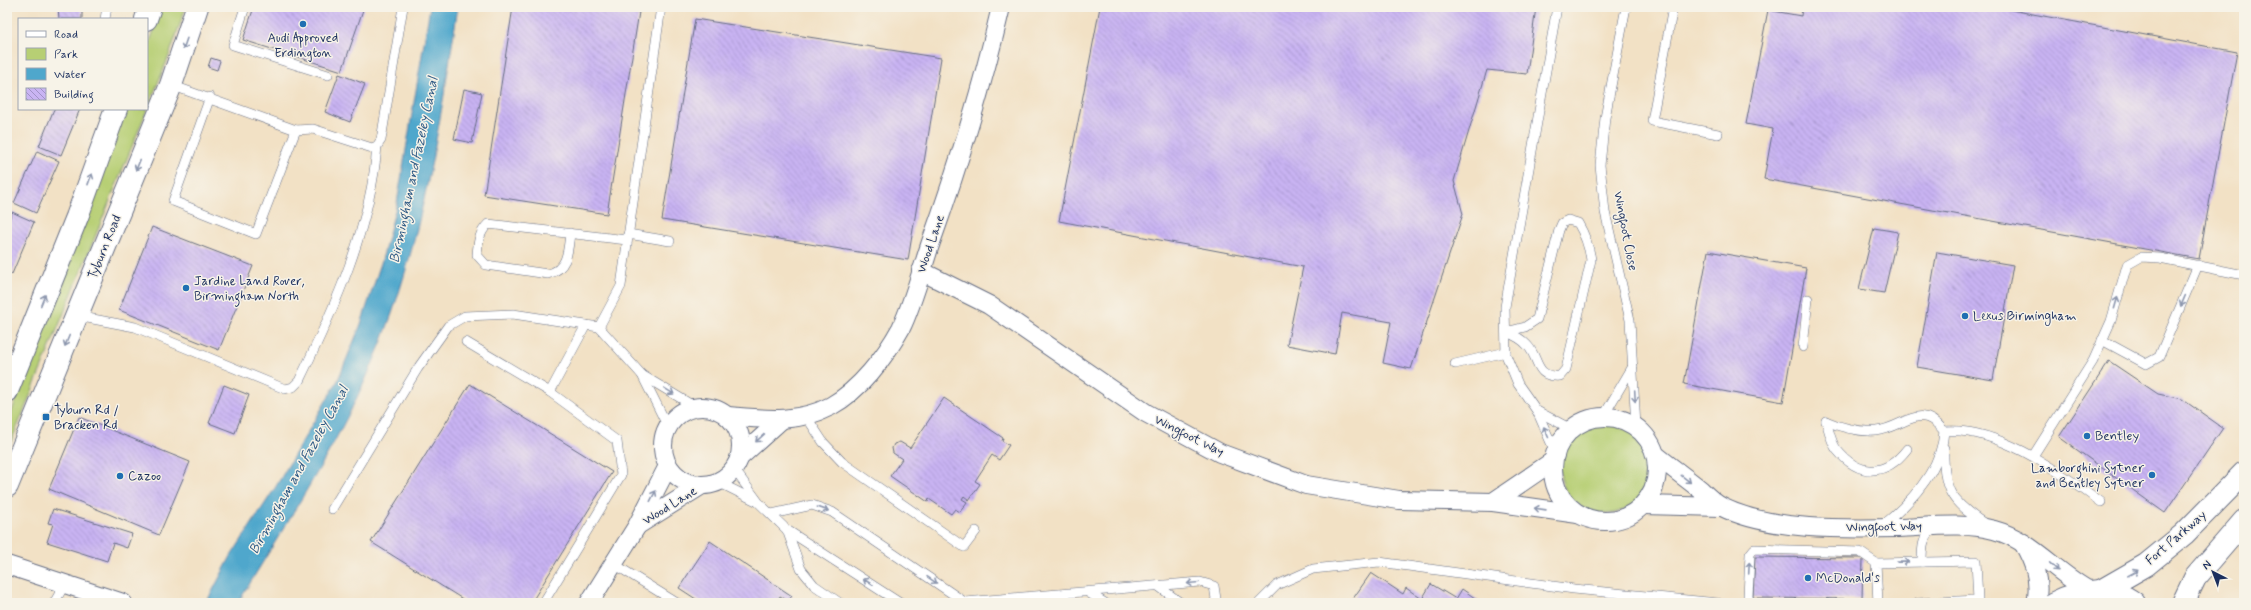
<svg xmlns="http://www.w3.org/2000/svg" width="2251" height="610" font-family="Mynerve,sans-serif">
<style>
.green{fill:#b7cf74;stroke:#697f69}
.water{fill:#4fa7cc;stroke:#356b95}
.building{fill:url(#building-back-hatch)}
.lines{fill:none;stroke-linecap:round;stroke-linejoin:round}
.service-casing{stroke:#666d82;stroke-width:10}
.minor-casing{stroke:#666d82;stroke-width:20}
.primary-casing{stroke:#666d82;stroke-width:24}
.trunk-casing{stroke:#666d82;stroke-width:24}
.service{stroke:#fff;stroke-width:9}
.minor{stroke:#fff;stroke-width:18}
.primary{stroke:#fff;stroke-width:22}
.trunk{stroke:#fff;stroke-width:22}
.oneway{stroke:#8d97ae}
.poi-dot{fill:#1f6fb2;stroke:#f7f3e8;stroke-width:1.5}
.labels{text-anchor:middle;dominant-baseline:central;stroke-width:3;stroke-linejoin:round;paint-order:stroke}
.poi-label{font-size:13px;fill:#1b2f5e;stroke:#f7f3e8;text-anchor:start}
.street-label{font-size:13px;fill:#1b2f5e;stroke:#f7f3e8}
.water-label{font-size:14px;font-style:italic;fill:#2d5984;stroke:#f7f3e8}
</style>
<defs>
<pattern id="building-back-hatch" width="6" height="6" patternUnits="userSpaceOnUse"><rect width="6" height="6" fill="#c9b4f3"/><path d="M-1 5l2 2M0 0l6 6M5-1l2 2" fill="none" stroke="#a293c8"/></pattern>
</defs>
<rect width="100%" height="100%" fill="#f7f3e8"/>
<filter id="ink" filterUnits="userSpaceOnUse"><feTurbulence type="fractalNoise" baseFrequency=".025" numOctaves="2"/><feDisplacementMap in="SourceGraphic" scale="8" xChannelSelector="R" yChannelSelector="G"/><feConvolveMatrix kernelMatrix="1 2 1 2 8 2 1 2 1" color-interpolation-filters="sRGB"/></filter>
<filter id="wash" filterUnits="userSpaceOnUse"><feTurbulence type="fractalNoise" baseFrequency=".012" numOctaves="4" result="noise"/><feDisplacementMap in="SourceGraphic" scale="16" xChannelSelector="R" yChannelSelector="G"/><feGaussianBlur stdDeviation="0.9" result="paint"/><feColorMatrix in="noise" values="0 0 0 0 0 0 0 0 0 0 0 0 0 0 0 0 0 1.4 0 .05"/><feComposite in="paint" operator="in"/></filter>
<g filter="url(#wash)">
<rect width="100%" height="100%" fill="#f2e1c5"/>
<g class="green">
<polygon points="162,7 186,7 169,56 7,452 7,426 39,332 126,109 147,109 147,50"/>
<circle cx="1605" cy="469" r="45"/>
</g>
<path class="water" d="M430,7H458C438,135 419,266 363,385C328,461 281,531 238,603H206L231,556L275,488L337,382L361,324L382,260L397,203Z"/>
<g id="blocks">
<g class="building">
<polygon points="58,7 82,7 82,19 59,19"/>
<polygon points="254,7 364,7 342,71 243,40"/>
<polygon points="513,7 605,7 639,12 607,214 484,195"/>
<polygon points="1100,7 1536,7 1527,74 1487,70 1454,181 1463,214 1411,369 1383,363 1391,322 1342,313 1335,354 1287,345 1303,267 1059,221"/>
<polygon points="1802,7 1995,7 2237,52 2199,259 1764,179 1773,129 1746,124 1768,10 1801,16"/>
<polygon points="695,19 941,58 908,260 662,220"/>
<polygon points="211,58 220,61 217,70 208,67"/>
<polygon points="339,74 365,84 350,122 325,112"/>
<polygon points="464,89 482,93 472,143 454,139"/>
<polygon points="54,109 80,109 61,155 39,146"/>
<polygon points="37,151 59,161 36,213 14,203"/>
<polygon points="12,212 34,222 12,274 7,272 7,225"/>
<polygon points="152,227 253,266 219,350 119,310"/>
<polygon points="1874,228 1898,232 1884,293 1859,289"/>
<polygon points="1708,251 1806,268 1783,402 1684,384"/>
<polygon points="1937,252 2013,265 1993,380 1917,367"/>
<polygon points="2109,361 2158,394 2182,399 2223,428 2165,513 2059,437"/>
<polygon points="470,384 612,472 531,603 469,603 371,542"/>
<polygon points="224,385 249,395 235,433 209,423"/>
<polygon points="944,398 1003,438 1002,441 1009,445 999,460 992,455 975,481 980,484 969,500 964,496 962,499 967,502 960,512 955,509 951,514 929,499 928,502 890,476 902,459 893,453 892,448 894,444 900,442 910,448"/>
<polygon points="79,417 190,462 159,535 49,489"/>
<polygon points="53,509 132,534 127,548 113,543 107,561 47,542 53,524 48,523"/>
<polygon points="710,541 792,596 788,601 780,596 776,603 702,603 679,588"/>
<polygon points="1755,557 1863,558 1862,599 1753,598"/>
<polygon points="1371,573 1403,594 1406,588 1422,599 1431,584 1456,599 1462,589 1482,603 1350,603"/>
</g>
</g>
</g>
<g filter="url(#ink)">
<use href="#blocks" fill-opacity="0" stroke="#666d82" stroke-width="1"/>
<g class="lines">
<defs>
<g id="service">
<polyline points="245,7 233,45 328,75"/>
<polyline points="661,7 621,286 599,327 642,375 668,427"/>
<polyline points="1626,7 1605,118 1600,165 1605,212 1630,320 1636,427"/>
<polyline points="1673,7 1652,121 1718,134"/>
<polyline points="105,19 107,7"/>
<polyline points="171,85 296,130 256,234 173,201 210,97"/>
<polyline points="296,130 313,129 372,148 377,146 381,140 403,7"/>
<path d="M1568,220L1578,223C1585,235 1589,246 1591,260L1566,369L1560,376C1534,378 1540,358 1527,345C1521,338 1514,335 1506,332L1525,327L1537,319L1559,230L1562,223Z"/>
<path d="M570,233C568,251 568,269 548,274L486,265L477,255C478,242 479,233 488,224L627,240"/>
<polyline points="628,234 670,241"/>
<path d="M77,316L135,327L285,389L293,387L299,381C334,309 371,227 377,146"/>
<polyline points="2102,340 2146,364 2159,357 2198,265"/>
<polyline points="466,342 550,392 586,325"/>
<polyline points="1803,347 1808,299"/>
<polyline points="1455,364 1506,352"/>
<polyline points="642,375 697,408"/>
<polyline points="1537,411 1571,429"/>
<polyline points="806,416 823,442 842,462 964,547 976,531"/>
<polyline points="1603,417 1633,366"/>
<path d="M1826,421C1842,428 1858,432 1876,431C1905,428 1919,400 1944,431C1942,469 1910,503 1882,526"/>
<path d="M1826,421C1829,430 1831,443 1837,450C1860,478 1886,476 1907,449"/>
<path d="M1944,431C1998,426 2059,472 2101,502"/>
<path d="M1944,448C1943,490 1950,501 1985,524"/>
<polyline points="1555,452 1537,411 1518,384 1506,355 1505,307 1557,7"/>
<polyline points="2033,456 2093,361 2111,321 2127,265 2141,257 2160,258 2244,275"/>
<polyline points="734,469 759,503 787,530 801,569 814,585 840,603"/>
<polyline points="718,482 756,501"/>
<polyline points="332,509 418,368 448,326 465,316 513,314 599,327"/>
<polyline points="772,514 812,505 832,512 966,603"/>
<polyline points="787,530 900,603"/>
<path d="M1922,562C1922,547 1922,537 1935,528"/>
<polyline points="614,564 677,603"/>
<polyline points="1158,586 1181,603"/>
<polyline points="1089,593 1105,603"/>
<polyline points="545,600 621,475 617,441 550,392"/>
<polyline points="965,602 1200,582 1214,586 1216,599 1214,603"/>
<polyline points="54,603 65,584"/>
<polyline points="1259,603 1277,585 1313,569 1379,562 1574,589 1718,603"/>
<polyline points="1754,603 1750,602 1748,597 1750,554 1754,549 1860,552 1876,563"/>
<polyline points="1878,603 1876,563 1976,561 1978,600 1918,603"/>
</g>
<g id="minor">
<polyline points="921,271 989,305 1146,413 1220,453 1306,485 1399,500 1493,502 1578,514"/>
<circle cx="702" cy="446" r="39"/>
<path d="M727,416C763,419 797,424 831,406C860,390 885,357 901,328C912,306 922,269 930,245C958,167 982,88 1001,7"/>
<circle cx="1605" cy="469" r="52"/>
<path d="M1656,455C1671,467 1686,478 1701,490C1707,496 1714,503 1722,507C1770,531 1845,529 1898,528C1929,527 1963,522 1994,530C2032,540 2057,574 2090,591"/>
<polyline points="740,457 781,420"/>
<polyline points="1493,502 1553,461"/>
<polyline points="1644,505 1721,507"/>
<polyline points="638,525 702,485"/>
<path d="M2023,543C2034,562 2041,581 2036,603"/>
<polyline points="7,565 123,603"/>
<polyline points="589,603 637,526 668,466"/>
</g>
<g id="primary">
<polyline points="2099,592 2146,565 2184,534 2244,473"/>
<path d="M2054,603C2078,590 2111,585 2134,603"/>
<polyline points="2183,603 2195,578 2244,521"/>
</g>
<g id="trunk">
<polyline points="146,19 150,7"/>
<polyline points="7,391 77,217 116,109"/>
<polyline points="7,486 171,85 197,7"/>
</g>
</defs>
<use href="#service" class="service-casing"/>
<use href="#minor" class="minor-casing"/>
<use href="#primary" class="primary-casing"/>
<use href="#trunk" class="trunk-casing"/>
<use href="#service" class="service"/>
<use href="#minor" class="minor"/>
<use href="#primary" class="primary"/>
<use href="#trunk" class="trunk"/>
</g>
<defs><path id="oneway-shaft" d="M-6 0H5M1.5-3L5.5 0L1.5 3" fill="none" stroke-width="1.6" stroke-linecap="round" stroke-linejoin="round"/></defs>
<g class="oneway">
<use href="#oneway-shaft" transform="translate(185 44) rotate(109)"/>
<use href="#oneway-shaft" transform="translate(138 165) rotate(112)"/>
<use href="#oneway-shaft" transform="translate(90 179) rotate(-70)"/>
<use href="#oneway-shaft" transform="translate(43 300) rotate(-68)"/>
<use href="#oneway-shaft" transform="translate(2183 301) rotate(113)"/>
<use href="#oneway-shaft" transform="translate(2116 303) rotate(-74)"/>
<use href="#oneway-shaft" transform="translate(67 341) rotate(112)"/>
<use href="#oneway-shaft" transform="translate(669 391) rotate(31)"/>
<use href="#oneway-shaft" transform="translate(1635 396) rotate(87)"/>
<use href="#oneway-shaft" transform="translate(1546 432) rotate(-114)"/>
<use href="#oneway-shaft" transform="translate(760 438) rotate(138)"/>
<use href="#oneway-shaft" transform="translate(1686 479) rotate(38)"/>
<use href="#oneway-shaft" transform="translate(653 496) rotate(-63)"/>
<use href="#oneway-shaft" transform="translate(823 509) rotate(19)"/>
<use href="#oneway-shaft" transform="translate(1540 509) rotate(-172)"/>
<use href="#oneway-shaft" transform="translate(1903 562) rotate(-1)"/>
<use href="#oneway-shaft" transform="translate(2054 567) rotate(43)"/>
<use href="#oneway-shaft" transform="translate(1749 568) rotate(-87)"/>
<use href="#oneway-shaft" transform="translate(2133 573) rotate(-29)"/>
<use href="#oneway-shaft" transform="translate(932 580) rotate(34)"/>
<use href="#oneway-shaft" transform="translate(868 582) rotate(-147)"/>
<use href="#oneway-shaft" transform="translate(1193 583) rotate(175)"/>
</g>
</g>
<g class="poi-dot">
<circle cx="303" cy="24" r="4"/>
<circle cx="186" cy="288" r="4"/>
<circle cx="1965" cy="316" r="4"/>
<rect x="42" y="413" width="8" height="8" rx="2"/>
<circle cx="2087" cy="436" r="4"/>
<circle cx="2152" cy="475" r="4"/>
<circle cx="120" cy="476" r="4"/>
<circle cx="1808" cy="578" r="4"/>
</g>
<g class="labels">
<g class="poi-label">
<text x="303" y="38" text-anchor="middle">Audi Approved<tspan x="303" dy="15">Erdington</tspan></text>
<text x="194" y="281">Jardine Land Rover,<tspan x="194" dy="15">Birmingham North</tspan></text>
<text x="1973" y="316">Lexus Birmingham</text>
<text x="54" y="410">Tyburn Rd /<tspan x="54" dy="15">Bracken Rd</tspan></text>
<text x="2095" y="436">Bentley</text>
<text x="2144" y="468" text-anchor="end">Lamborghini Sytner<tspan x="2144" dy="15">and Bentley Sytner</tspan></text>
<text x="128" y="476">Cazoo</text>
<text x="1816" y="578">McDonald's</text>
</g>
<g class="street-label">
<text transform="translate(1625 231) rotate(79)">Wingfoot Close</text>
<text transform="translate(931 244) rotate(-71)">Wood Lane</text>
<text transform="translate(105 247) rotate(-68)">Tyburn Road</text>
<text transform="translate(1189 436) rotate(27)">Wingfoot Way</text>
<text transform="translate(670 506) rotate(-32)">Wood Lane</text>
<text transform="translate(1884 527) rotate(-1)">Wingfoot Way</text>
<text transform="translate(2176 538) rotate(-41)">Fort Parkway</text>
</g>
<g class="water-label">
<text transform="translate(414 170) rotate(-78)">Birmingham and Fazeley Canal</text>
<text transform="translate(299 470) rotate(-61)">Birmingham and Fazeley Canal</text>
</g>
</g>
<rect width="2251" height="610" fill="none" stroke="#f7f3e8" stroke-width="24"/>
<rect x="18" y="18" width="130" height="92" fill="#f7f3e8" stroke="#9fa5b1"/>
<rect x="26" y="31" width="20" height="6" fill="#ffffff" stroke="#9fa5b1"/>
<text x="54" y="38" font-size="12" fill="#1b2f5e">Road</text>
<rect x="26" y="48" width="20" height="12" fill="#b7cf74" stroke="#9fa5b1"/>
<text x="54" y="58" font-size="12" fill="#1b2f5e">Park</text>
<rect x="26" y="68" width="20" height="12" fill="#4fa7cc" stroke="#9fa5b1"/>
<text x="54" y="78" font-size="12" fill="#1b2f5e">Water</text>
<rect x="26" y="88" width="20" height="12" fill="url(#building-back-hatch)" stroke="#9fa5b1"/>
<text x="54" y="98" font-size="12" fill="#1b2f5e">Building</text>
<g transform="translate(2213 572) rotate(318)" stroke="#f7f3e8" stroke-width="3" paint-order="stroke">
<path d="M0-3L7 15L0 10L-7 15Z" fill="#1b2f5e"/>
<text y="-6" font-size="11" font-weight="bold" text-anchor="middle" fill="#1b2f5e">N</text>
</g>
</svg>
